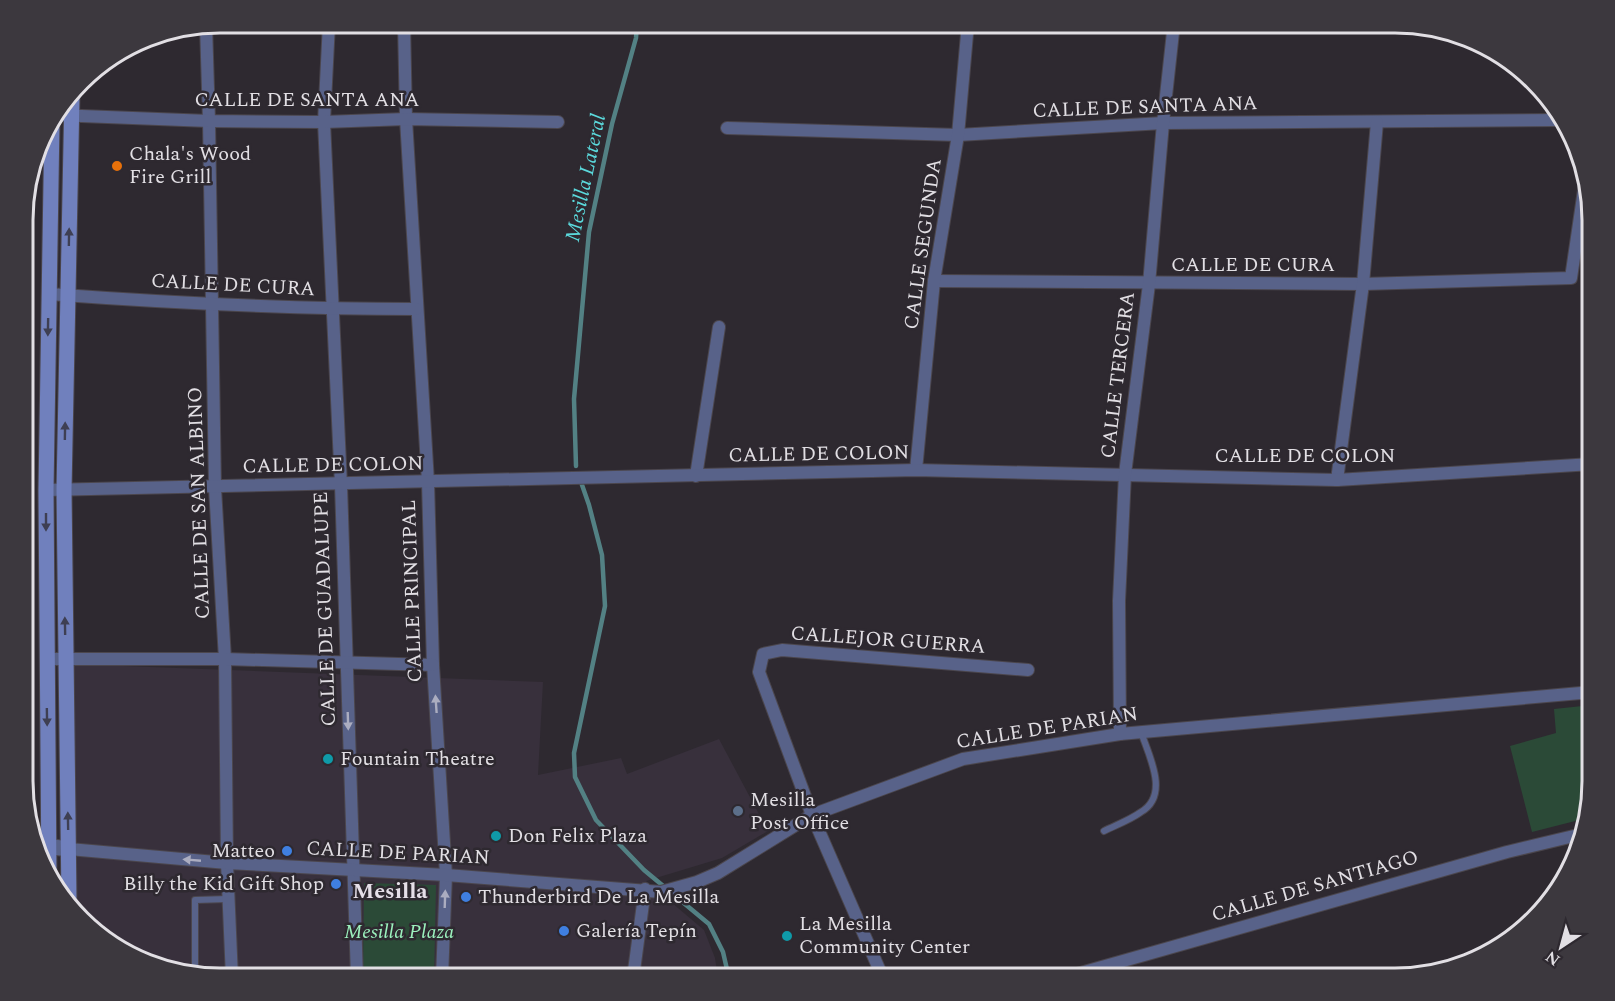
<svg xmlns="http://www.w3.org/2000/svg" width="1615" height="1001" font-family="Spectral,serif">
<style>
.built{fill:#38303c}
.green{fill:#2b4a37}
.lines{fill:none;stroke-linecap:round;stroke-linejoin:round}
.stream{stroke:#538184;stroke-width:4.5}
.service-casing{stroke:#4b464d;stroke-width:8}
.minor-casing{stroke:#4b464d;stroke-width:14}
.tertiary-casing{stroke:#4b464d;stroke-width:17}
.secondary-casing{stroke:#4b464d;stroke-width:17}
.service{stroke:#586289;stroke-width:6}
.minor{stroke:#586289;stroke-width:12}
.tertiary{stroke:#586289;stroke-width:15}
.secondary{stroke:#7080bd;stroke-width:15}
.oneway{fill:#3e3f53}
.oneway2{fill:#abadc0}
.food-dot{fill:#e8710a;stroke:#2e2930;stroke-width:2}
.culture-dot{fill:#0f9aa8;stroke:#2e2930;stroke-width:2}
.service-dot{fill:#5c6f8a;stroke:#2e2930;stroke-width:2}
.shop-dot{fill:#3f7fe0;stroke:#2e2930;stroke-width:2}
.labels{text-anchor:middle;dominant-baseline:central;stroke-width:5;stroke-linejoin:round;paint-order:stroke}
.street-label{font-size:20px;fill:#e2dfe4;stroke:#2e2930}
.poi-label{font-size:20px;fill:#e2dfe4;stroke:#2e2930;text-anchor:start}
.park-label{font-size:20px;font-style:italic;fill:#9cf2be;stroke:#2e2930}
.water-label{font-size:21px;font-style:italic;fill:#5bd9dc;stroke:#2e2930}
.quarter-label{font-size:22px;font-weight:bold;fill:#e5dfe8;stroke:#2e2930}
.rim{fill:none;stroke:#e2dfe4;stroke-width:3}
</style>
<rect width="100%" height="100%" fill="#2e2930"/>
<polygon class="built" points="71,664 543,682 538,775 621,758 627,774 719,739 768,831 722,858 646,881 704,930 715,958 718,978 220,978 157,968 111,945 72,905"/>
<g class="green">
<polygon points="35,160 30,283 24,282 24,195"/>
<polygon points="1592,705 1592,794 1583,819 1532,832 1510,746 1556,733 1554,709"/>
<polygon points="364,883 436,885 434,978 363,978"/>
</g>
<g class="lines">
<g class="stream">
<polyline points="576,466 574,399 589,232 612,124 636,38 637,23"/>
<polyline points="581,482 589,505 602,555 605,606 574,753 575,777 596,820 644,870 709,924 723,952 729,978"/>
</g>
<defs>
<g id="service">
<path d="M1104,831C1116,825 1130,820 1141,812C1170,795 1149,756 1141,732"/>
<polyline points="195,974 195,900 228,899"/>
</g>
<g id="minor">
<polyline points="329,23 324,122 341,485 357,978"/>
<polyline points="404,23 406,119 428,482 433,665 446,875 442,978"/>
<polyline points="206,25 209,121 215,488 225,659 227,863 232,978"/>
<polyline points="56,115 209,121 324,122 406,119 558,122"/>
<polyline points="727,128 958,135 1163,123 1565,120"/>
<polyline points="934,281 1363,284 1571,278 1585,183"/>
<path d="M49,294C171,303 294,309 416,309"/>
<polyline points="916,470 934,281 958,135 968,23"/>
<polyline points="696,476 719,327"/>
<polyline points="1337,480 1363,284 1377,122"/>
<polyline points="46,490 916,470 1337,480 1592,464"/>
<polyline points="46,659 225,659 433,665"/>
<polyline points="1120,734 1119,601 1125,474 1149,284 1163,123 1174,23"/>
<polyline points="69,849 227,863 446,875 661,892 697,882 718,873 812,815 963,759 1120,734 1592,692"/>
<polyline points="633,978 645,889"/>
<polyline points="883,978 812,815 759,672 763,654 782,650 1028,670"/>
<polyline points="1063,978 1507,852 1578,835"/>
</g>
<polyline id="tertiary" points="37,845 69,849"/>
<g id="secondary">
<polyline points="49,880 46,490 52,121"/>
<polyline points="69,901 64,490 72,95"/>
</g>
</defs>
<use href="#service" class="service-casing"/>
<use href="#minor" class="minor-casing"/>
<use href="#tertiary" class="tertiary-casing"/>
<use href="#secondary" class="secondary-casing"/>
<use href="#service" class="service"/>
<use href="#minor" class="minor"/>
<use href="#tertiary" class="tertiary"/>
<use href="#secondary" class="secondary"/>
</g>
<defs><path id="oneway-solid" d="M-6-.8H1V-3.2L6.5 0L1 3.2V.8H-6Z" transform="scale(1.5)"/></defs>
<g class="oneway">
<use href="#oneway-solid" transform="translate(69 237) rotate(-89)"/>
<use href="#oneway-solid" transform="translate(48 327) rotate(91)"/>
<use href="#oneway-solid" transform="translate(65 431) rotate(-89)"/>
<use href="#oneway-solid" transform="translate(46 522) rotate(90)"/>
<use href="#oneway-solid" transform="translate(65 626) rotate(-91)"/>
<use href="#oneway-solid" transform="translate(47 717) rotate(89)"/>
<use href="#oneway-solid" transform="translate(68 821) rotate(-91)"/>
</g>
<g class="oneway2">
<use href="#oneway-solid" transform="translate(436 704) rotate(-94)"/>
<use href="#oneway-solid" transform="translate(348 721) rotate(88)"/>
<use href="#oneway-solid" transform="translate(192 860) rotate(-175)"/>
<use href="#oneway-solid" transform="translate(445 899) rotate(-88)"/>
</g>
<circle class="food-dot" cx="117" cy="166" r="6"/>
<g class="culture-dot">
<circle cx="328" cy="759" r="6"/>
<circle cx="496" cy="836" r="6"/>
<circle cx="787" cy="936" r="6"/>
</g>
<circle class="service-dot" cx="738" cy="811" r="6"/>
<g class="shop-dot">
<circle cx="287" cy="851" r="6"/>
<circle cx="336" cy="884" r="6"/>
<circle cx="466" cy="897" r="6"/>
<circle cx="564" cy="931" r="6"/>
</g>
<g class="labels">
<g class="street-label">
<text x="307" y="100">CALLE DE SANTA ANA</text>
<text transform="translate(1145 107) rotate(-2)">CALLE DE SANTA ANA</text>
<text transform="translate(923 244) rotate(-82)">CALLE SEGUNDA</text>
<text x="1253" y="265">CALLE DE CURA</text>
<text transform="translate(233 285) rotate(3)">CALLE DE CURA</text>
<text transform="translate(1118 375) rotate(-83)">CALLE TERCERA</text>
<text transform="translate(819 454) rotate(-1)">CALLE DE COLON</text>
<text x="1305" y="456">CALLE DE COLON</text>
<text transform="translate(333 465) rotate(-1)">CALLE DE COLON</text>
<text transform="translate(199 503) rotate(-92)">CALLE DE SAN ALBINO</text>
<text transform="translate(412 591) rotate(-92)">CALLE PRINCIPAL</text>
<text transform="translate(325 609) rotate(-92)">CALLE DE GUADALUPE</text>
<text transform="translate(888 640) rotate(4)">CALLEJOR GUERRA</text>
<text transform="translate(1047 728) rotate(-9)">CALLE DE PARIAN</text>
<text transform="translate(398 853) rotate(3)">CALLE DE PARIAN</text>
<text transform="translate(1315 886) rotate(-16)">CALLE DE SANTIAGO</text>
</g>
<g class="poi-label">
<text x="129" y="154">Chala's Wood<tspan x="129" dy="23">Fire Grill</tspan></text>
<text x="340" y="759">Fountain Theatre</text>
<text x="750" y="800">Mesilla<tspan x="750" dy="23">Post Office</tspan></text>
<text x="508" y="836">Don Felix Plaza</text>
<text x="275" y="851" text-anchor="end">Matteo</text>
<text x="324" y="884" text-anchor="end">Billy the Kid Gift Shop</text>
<text x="478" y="897">Thunderbird De La Mesilla</text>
<text x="799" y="924">La Mesilla<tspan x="799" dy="23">Community Center</tspan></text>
<text x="576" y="931">Galería Tepín</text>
</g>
<g class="park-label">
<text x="399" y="932">Mesilla Plaza</text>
</g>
<g class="water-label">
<text transform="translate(586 178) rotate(-78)">Mesilla Lateral</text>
</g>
<g class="quarter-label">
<text x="390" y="891">Mesilla</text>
</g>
</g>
<path d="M0 0H1615V1001H0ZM220 33H1395A187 187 0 0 1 1582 220V781A187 187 0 0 1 1395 968H220A187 187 0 0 1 33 781V220A187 187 0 0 1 220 33Z" fill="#3c383e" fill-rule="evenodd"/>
<path class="rim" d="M220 33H1395A187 187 0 0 1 1582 220V781A187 187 0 0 1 1395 968H220A187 187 0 0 1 33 781V220A187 187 0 0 1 220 33Z"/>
<g transform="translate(1561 947) rotate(216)" stroke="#2e2930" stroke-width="4.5" paint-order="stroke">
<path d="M0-4.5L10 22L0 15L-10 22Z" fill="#e2dfe4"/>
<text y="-9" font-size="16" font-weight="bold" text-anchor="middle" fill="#e2dfe4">N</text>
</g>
</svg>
